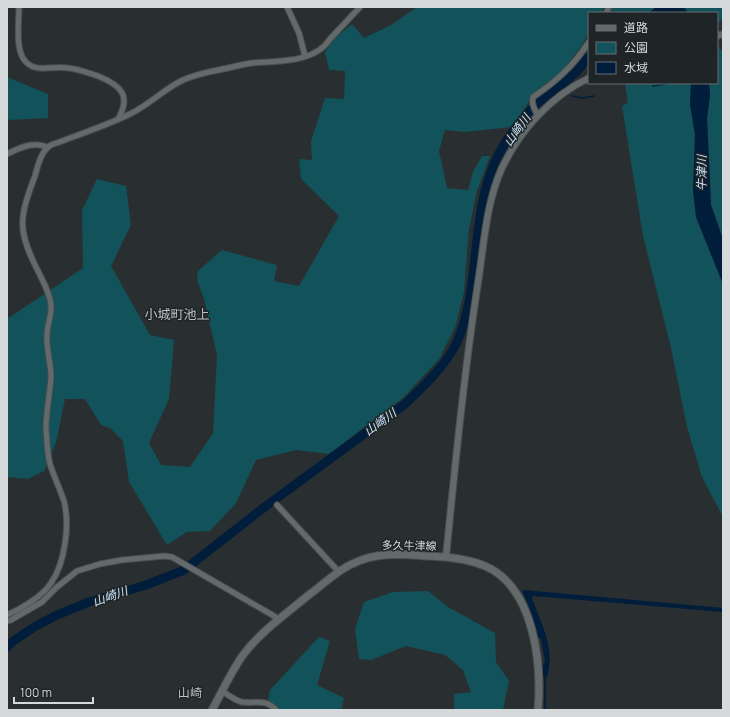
<svg xmlns="http://www.w3.org/2000/svg" width="730" height="717" font-family="Manrope,'Noto Sans JP',sans-serif">
<style>
.green{fill:#12525a}
.water{fill:#001e3c}
.lines{fill:none;stroke-linecap:round;stroke-linejoin:round}
.stream{stroke:#001e3c;stroke-width:1.5}
.river{stroke:#001e3c;stroke-width:9}
.minor-casing{stroke:#494d4e;stroke-width:7}
.tertiary-casing{stroke:#494d4e;stroke-width:8}
.secondary-casing{stroke:#494d4e;stroke-width:9}
.minor{stroke:#636a6b;stroke-width:5}
.tertiary{stroke:#636a6b;stroke-width:6}
.secondary{stroke:#636a6b;stroke-width:7}
.labels{text-anchor:middle;dominant-baseline:central;stroke-width:3;stroke-linejoin:round;paint-order:stroke}
.street-label{font-size:11px;fill:#d5d9d9;stroke:#1f2526}
.water-label{font-size:12px;font-style:italic;fill:#c9e2fd;stroke:#1f2526}
.neighbourhood-label{font-size:12px;fill:#bac1c2;stroke:#1f2526}
.quarter-label{font-size:13px;fill:#bac1c2;stroke:#1f2526}
</style>
<rect width="100%" height="100%" fill="#292f30"/>
<g class="green">
<polygon points="417,7 604,7 601,13 589,13 589,33 582,45 559,75 531,99 512,127 464,132 445,130 439,151 447,188 468,190 473,172 482,156 490,156 477,191 469,229 464,292 455,328 439,359 404,397 329,454 296,450 256,460 236,503 210,531 187,532 167,545 129,482 123,441 110,428 101,425 85,399 65,399 56,443 44,471 28,479 7,477 7,317 10,317 83,268 82,210 97,179 126,186 131,225 111,266 150,335 174,340 169,399 149,443 161,465 190,467 213,433 217,355 204,299 197,280 198,271 222,250 277,265 274,281 299,286 339,216 301,179 299,159 312,160 311,141 325,98 344,99 345,71 329,70 325,52 335,38 352,24 364,38 391,25"/>
<polygon points="613,7 656,7 649,13 610,13"/>
<polygon points="684,7 723,7 723,21 721,20 717,24 717,13 688,13"/>
<polygon points="717,39 720,50 723,49 723,239 711,205 707,118 710,95 709,83 717,83"/>
<polygon points="7,77 48,94 48,118 7,120"/>
<polygon points="625,83 691,83 690,104 695,135 693,189 696,217 723,284 723,517 702,477 687,427 671,348 643,236 622,106 628,103"/>
<polygon points="428,591 448,607 495,633 496,662 509,681 503,710 454,710 454,694 471,692 463,670 445,655 406,646 371,660 359,659 355,629 364,602 393,592"/>
<polygon points="319,637 330,641 317,685 344,698 341,710 271,710 267,706 270,690"/>
</g>
<g class="water">
<polygon points="656,7 684,7 688,13 649,13"/>
<polygon points="691,83 709,83 710,95 707,118 711,205 723,239 723,284 696,217 693,189 695,135 690,104"/>
<path d="M524,590L723,608V612L533,596L532,598C541,623 556,650 547,677H543V665L545,662L541,639L537,636L531,612L522,591Z"/>
</g>
<g class="lines">
<g class="stream">
<polyline points="653,86 671,83"/>
<polyline points="572,96 582,98 594,96"/>
<polyline points="545,710 545,676"/>
</g>
<path class="river" d="M7,647L12,642L34,627L57,615L89,602L146,585L184,570L262,509L405,404C422,388 446,365 456,344C482,287 469,220 495,162C504,141 523,116 540,101C551,92 564,84 575,73C580,69 584,62 589,57"/>
<defs>
<g id="minor">
<path d="M19,7C19,21 15,50 25,61C36,74 54,65 68,68C79,69 88,73 98,76C120,85 132,95 118,119"/>
<polyline points="287,7 299,33 305,56"/>
<polyline points="606,13 609,7"/>
<path d="M538,116C535,111 531,103 533,97C557,81 573,66 589,42"/>
<path d="M7,154C19,148 34,141 47,147"/>
<polyline points="277,505 339,572"/>
<path d="M7,615C21,609 43,596 51,583C65,563 70,525 64,501C60,489 54,477 50,464C47,453 47,440 46,428C46,411 50,394 51,377C51,363 46,349 47,335C47,325 52,315 51,305C50,293 43,281 38,271C17,230 19,218 35,176C38,165 41,151 51,145C78,135 105,126 130,114C149,105 163,90 181,81C195,74 213,71 228,68C236,66 244,64 252,63C277,61 315,63 330,39L360,7"/>
<polyline points="7,621 11,620 42,602 57,587 77,571 100,564 122,560 164,556 172,557 274,616 279,620"/>
<path d="M222,691C228,695 236,701 242,702C256,704 265,698 276,710"/>
</g>
<g id="tertiary">
<polyline points="717,36 723,34"/>
<path d="M446,557C455,466 464,374 478,283C484,245 486,203 502,168C520,130 551,96 589,78"/>
</g>
<path id="secondary" d="M212,710C222,692 231,672 243,655C261,631 287,613 310,594C324,584 336,571 352,564C376,552 400,554 426,556C445,557 467,558 485,566C534,587 542,663 538,710"/>
</defs>
<use href="#minor" class="minor-casing"/>
<use href="#tertiary" class="tertiary-casing"/>
<use href="#secondary" class="secondary-casing"/>
<use href="#minor" class="minor"/>
<use href="#tertiary" class="tertiary"/>
<use href="#secondary" class="secondary"/>
</g>
<g class="labels">
<g class="street-label">
<text transform="translate(409 545) rotate(1)">多久牛津線</text>
</g>
<g class="water-label">
<text transform="translate(517 130) rotate(-54)">山崎川</text>
<text transform="translate(701 173) rotate(-90)">牛津川</text>
<text transform="translate(380 422) rotate(-36)">山崎川</text>
<text transform="translate(110 596) rotate(-20)">山崎川</text>
</g>
<g class="neighbourhood-label">
<text x="190" y="692">山崎</text>
</g>
<g class="quarter-label">
<text x="177" y="314">小城町池上</text>
</g>
</g>
<rect width="730" height="717" fill="none" stroke="#d5d9d9" stroke-width="16"/>
<rect x="588" y="12" width="130" height="72" fill="#1f2526" stroke="#686d6e"/>
<rect x="596" y="25" width="20" height="6" fill="#636a6b" stroke="#686d6e"/>
<text x="624" y="32" font-size="12" fill="#d5d9d9">道路</text>
<rect x="596" y="42" width="20" height="12" fill="#12525a" stroke="#686d6e"/>
<text x="624" y="52" font-size="12" fill="#d5d9d9">公園</text>
<rect x="596" y="62" width="20" height="12" fill="#001e3c" stroke="#686d6e"/>
<text x="624" y="72" font-size="12" fill="#d5d9d9">水域</text>
<path d="M14 697v6h79v-6" fill="none" stroke="#d5d9d9" stroke-width="2"/>
<text x="20" y="697" font-size="12" fill="#d5d9d9" stroke="#1f2526" stroke-width="3" paint-order="stroke">100 m</text>
</svg>
